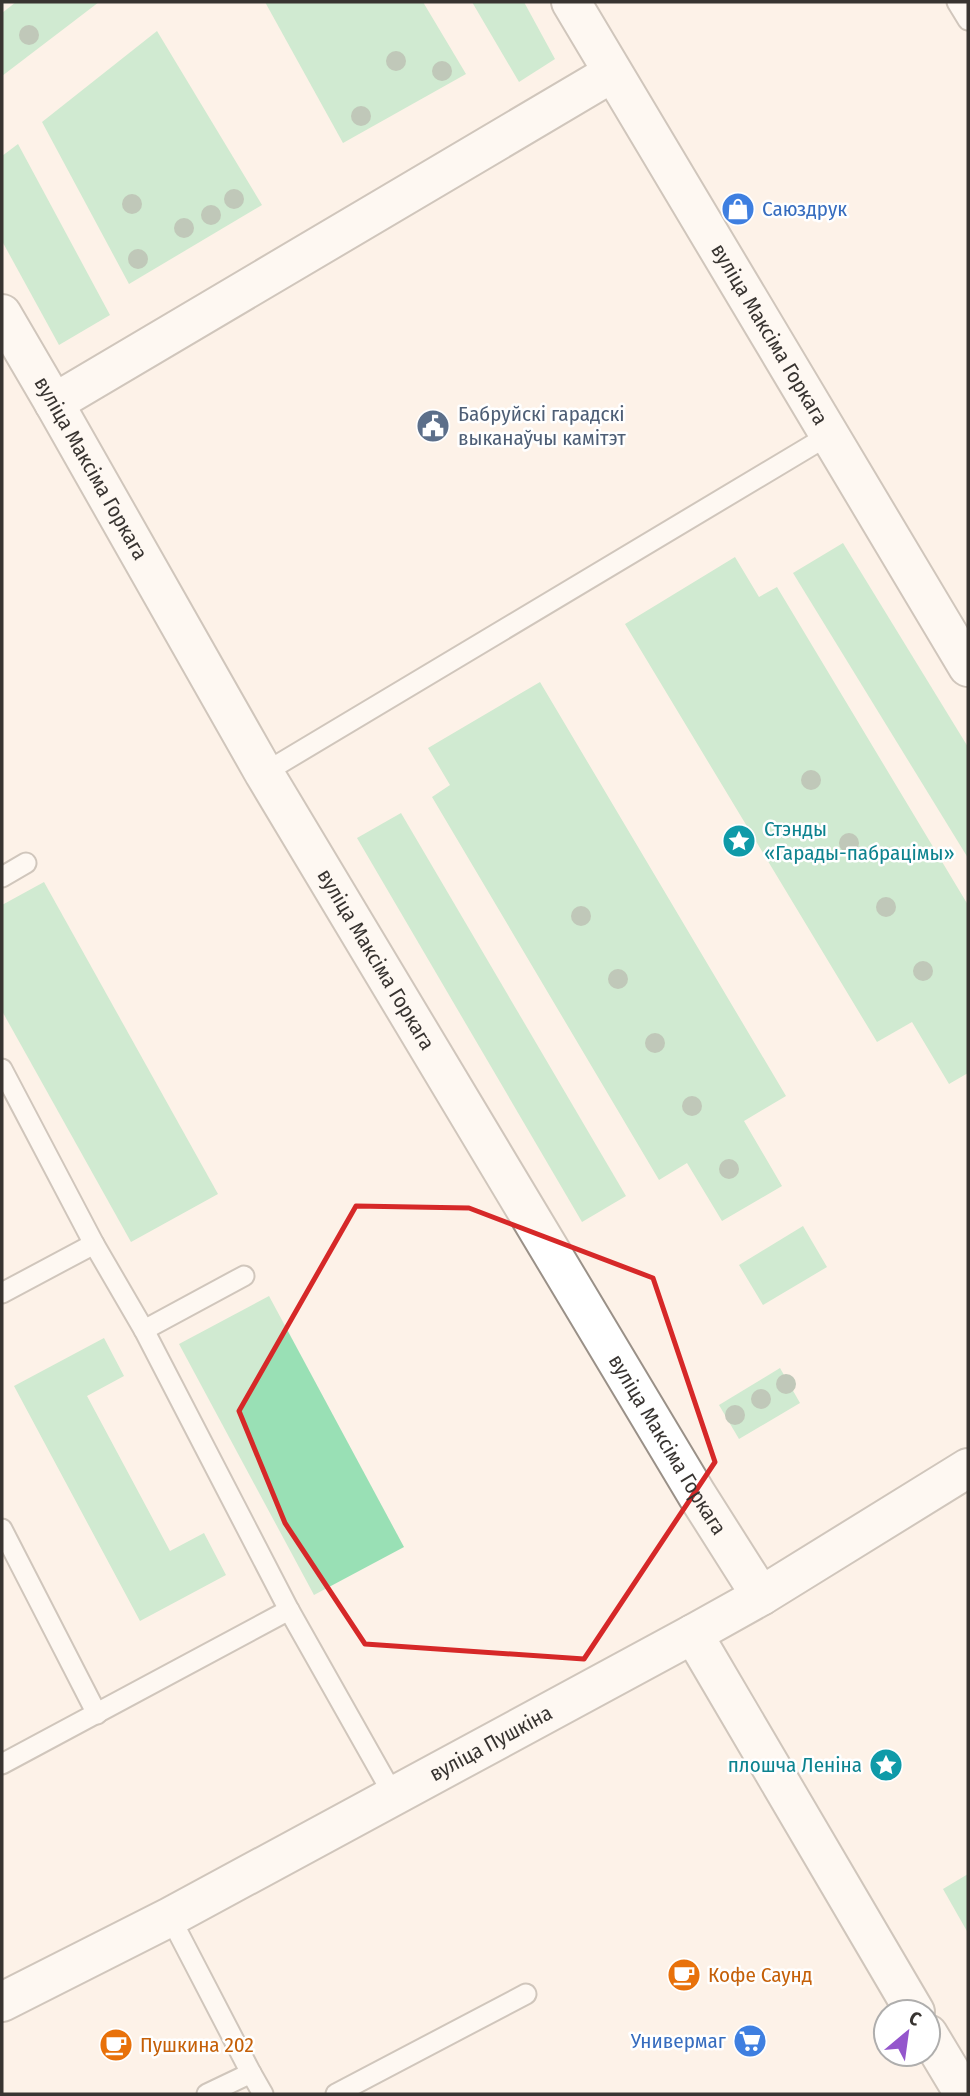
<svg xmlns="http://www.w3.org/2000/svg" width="970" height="2096" font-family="'Fira Sans Condensed',sans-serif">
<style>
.green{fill:#99e0b5}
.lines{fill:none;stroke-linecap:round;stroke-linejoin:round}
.lane-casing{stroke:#9a9188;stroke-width:23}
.street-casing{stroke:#9a9188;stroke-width:42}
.secondary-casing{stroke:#9a9188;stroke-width:42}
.lane{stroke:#fff;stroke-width:19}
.street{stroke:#fff;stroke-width:38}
.secondary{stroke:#fff;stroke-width:38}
.tree{fill:#769580}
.marked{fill:none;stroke:#d62828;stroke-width:5;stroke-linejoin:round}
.labels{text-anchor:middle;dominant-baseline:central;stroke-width:5;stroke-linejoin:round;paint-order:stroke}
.shop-label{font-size:21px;fill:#366cbe;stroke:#fff;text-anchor:start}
.street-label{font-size:21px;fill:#383431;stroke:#fff}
.service-label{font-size:21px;fill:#4e5e75;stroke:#fff;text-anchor:start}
.culture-label{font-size:21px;fill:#0d838f;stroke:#fff;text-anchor:start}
.food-label{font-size:21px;fill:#c56008;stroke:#fff;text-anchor:start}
</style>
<rect width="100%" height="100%" fill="#fdf2e8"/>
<g class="green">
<polygon points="16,2 99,2 2,76 2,13"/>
<polygon points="265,2 423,2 466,74 343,143"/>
<polygon points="472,2 524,2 555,59 519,82"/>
<polygon points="157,31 262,205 129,284 42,122"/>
<polygon points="18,144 110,315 59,345 2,241 2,156"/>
<polygon points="843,543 968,747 968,858 793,573"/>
<polygon points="735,557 759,597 777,587 968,905 968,1073 949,1084 912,1022 877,1042 625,624"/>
<polygon points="540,682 786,1096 744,1121 782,1186 722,1221 687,1163 659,1180 432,797 450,785 428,748"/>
<polygon points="401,813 626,1196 582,1222 357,838"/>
<polygon points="44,882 218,1194 131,1242 2,1011 2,905"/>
<polygon points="803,1226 827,1267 763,1305 739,1265"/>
<polygon points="269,1296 404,1547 314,1595 179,1344"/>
<polygon points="104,1338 124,1376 87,1396 170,1551 204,1533 226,1575 140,1621 14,1386"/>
<polygon points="780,1368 800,1403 739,1439 719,1405"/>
<polygon points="968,1874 968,1933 943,1889"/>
</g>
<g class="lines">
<defs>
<g id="lane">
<polyline points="957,2 968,20"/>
<polyline points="264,773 829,435"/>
<polyline points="2,877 26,863"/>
<polyline points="2,1069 94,1244 144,1330 289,1610 394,1796"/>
<polyline points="2,1293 94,1244"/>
<polyline points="144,1330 244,1276"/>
<polyline points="2,1529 97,1714"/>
<polyline points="2,1764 289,1610"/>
<polyline points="170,1917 251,2073 207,2094"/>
<polyline points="251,2073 263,2094"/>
<polyline points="336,2094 526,1994"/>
</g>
<g id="street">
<path id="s1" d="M571,2L968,667"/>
<path id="s2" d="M2,314L54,403L264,773L697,1495L761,1596"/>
<polyline points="54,403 612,73"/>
<polyline points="693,1634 915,2012"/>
<polyline points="928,2034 964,2094"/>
</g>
<g id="secondary">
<path id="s3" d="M2,2002L170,1917L693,1634L761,1596L968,1468"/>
</g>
</defs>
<use href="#lane" class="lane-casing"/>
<use href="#street" class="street-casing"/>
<use href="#secondary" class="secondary-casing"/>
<use href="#lane" class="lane"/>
<use href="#street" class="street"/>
<use href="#secondary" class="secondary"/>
</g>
<g class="tree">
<circle cx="29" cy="35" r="10"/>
<circle cx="396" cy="61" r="10"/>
<circle cx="442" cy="71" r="10"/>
<circle cx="361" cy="116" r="10"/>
<circle cx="234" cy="199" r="10"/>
<circle cx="132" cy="204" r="10"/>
<circle cx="211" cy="215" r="10"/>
<circle cx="184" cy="228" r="10"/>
<circle cx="138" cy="259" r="10"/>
<circle cx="811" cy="780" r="10"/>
<circle cx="849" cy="843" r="10"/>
<circle cx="886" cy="907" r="10"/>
<circle cx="581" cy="916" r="10"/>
<circle cx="923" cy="971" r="10"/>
<circle cx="618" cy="979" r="10"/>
<circle cx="655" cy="1043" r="10"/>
<circle cx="692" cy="1106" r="10"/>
<circle cx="729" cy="1169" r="10"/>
<circle cx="786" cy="1384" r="10"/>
<circle cx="761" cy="1399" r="10"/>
<circle cx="735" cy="1415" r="10"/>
</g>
<path d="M0 0H970V2096H0ZM356,1206L469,1208L653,1278L715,1462L584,1659L365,1644L285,1523L239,1411Z" fill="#fdf2e8" fill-opacity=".55" fill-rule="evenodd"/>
<path class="marked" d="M356,1206L469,1208L653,1278L715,1462L584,1659L365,1644L285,1523L239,1411Z"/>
<defs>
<symbol id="shop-disc" viewBox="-11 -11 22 22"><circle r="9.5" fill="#3f7fe0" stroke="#fff"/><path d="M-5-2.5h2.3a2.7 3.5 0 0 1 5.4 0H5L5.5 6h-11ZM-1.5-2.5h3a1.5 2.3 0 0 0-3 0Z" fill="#fff"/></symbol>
<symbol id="civic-disc" viewBox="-11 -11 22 22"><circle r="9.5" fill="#5c6f8a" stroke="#fff"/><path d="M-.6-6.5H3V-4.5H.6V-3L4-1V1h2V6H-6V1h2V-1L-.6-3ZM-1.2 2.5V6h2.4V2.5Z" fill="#fff"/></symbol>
<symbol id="sight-disc" viewBox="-11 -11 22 22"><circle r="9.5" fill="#0f9aa8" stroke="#fff"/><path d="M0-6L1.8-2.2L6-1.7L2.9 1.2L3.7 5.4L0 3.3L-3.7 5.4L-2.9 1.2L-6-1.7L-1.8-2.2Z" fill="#fff"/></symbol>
<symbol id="cafe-disc" viewBox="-11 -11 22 22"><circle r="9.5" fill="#e8710a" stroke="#fff"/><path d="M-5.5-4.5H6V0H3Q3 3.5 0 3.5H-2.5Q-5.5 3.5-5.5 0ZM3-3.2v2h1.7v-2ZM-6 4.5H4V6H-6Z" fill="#fff"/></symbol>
<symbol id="supermarket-disc" viewBox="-11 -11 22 22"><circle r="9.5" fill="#3f7fe0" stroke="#fff"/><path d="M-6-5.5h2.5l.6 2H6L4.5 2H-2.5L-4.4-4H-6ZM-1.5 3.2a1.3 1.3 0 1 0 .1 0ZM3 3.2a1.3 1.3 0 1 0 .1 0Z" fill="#fff"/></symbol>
</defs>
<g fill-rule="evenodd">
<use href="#shop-disc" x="719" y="190" width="38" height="38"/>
<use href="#civic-disc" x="414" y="407" width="38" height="38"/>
<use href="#sight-disc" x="720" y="822" width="38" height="38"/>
<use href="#sight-disc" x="867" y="1746" width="38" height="38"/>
<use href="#cafe-disc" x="665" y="1956" width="38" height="38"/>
<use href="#supermarket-disc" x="731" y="2022" width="38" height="38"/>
<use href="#cafe-disc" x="97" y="2026" width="38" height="38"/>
</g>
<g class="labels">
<g class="shop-label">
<text x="762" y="209">Саюздрук</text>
<text x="726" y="2041" text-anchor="end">Универмаг</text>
</g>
<g class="street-label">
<text stroke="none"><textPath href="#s1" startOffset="387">вуліца Максіма Горкага</textPath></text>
<text stroke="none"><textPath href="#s2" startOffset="178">вуліца Максіма Горкага</textPath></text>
<text stroke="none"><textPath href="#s2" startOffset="746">вуліца Максіма Горкага</textPath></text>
<text stroke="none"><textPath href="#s2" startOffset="1312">вуліца Максіма Горкага</textPath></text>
<text stroke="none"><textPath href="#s3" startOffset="553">вуліца Пушкіна</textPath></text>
</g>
<g class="service-label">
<text x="458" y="414">Бабруйскі гарадскі<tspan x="458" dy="24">выканаўчы камітэт</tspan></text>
</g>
<g class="culture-label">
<text x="764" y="829">Стэнды<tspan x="764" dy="24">«Гарады-пабрацімы»</tspan></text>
<text x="862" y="1765" text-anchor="end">плошча Леніна</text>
</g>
<g class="food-label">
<text x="708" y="1975">Кофе Саунд</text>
<text x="140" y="2045">Пушкина 202</text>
</g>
</g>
<rect width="970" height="2096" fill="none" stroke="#383431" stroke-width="7"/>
<g transform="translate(907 2033) rotate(29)"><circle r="33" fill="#ffffff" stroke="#afaead" stroke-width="2"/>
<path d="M0-5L12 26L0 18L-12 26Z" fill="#9456cc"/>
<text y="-10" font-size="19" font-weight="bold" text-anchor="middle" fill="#383431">С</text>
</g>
</svg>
